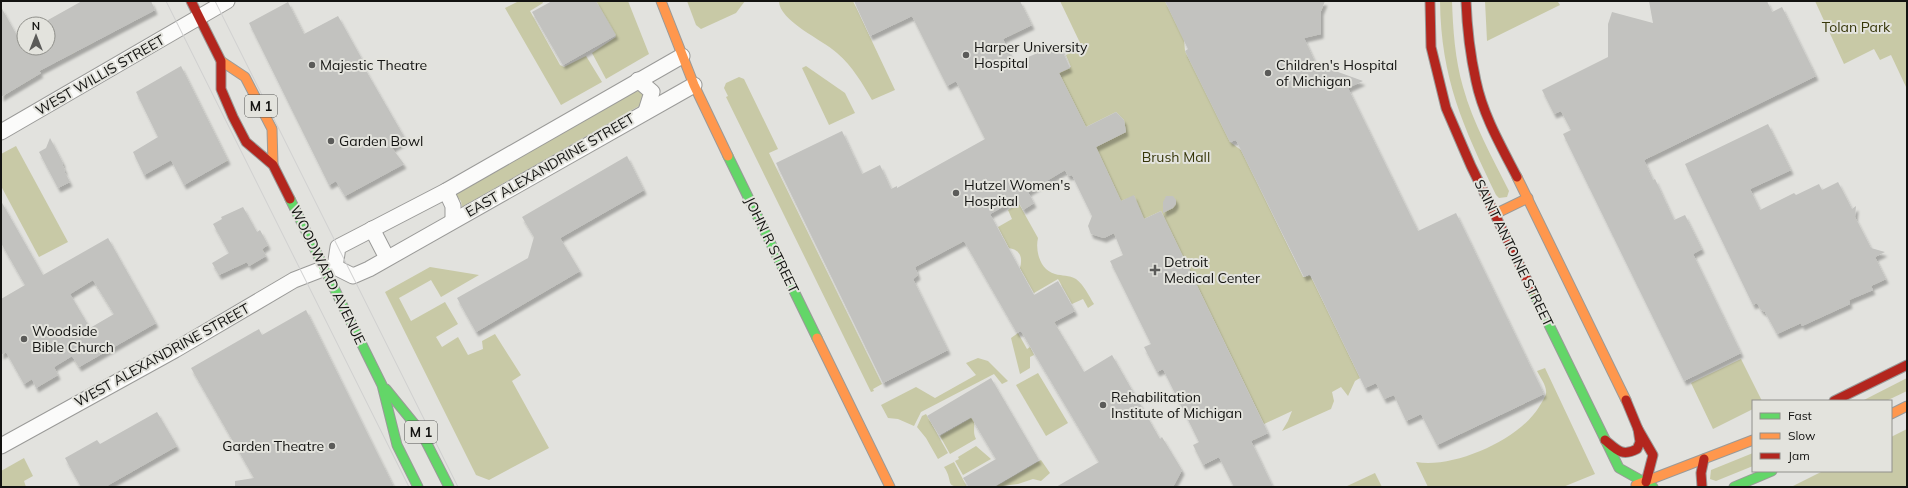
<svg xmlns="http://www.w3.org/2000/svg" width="1908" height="488" font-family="Mulish,sans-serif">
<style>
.green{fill:#c8c9a6}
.building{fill:#c2c2bf;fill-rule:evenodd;filter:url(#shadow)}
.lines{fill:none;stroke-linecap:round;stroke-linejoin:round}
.street-casing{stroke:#9a9a98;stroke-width:17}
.fast-casing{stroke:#9a9a98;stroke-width:11}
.slow-casing{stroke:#9a9a98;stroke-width:11}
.jam-casing{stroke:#9a9a98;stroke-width:11}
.street{stroke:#fbfbfa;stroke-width:15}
.fast{stroke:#63d668;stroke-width:9}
.slow{stroke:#ff974d;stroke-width:9}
.jam{stroke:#b3261e;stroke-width:9}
.tram{stroke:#cfcfcf;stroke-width:1}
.poi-dot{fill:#5b5b59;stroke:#e3e3dd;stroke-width:1.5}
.labels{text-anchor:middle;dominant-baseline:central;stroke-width:4;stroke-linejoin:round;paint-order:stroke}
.shield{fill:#e3e3dd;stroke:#51514e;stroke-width:1}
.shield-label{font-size:13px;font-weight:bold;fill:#131311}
.park-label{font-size:14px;fill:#363609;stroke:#e3e3dd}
.poi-label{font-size:14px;fill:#131311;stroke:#e3e3dd;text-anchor:start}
.street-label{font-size:14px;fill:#131311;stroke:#e3e3dd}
</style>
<defs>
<filter id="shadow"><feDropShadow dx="2.5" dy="4.5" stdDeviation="1" flood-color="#0004"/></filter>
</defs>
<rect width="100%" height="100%" fill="#e2e2de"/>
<g class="green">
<polygon points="519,1 542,1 543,3 530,11 560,65 564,67 586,56 602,82 561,105 505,8"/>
<polygon points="596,1 628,1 649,54 606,79 592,53 616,37"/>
<polygon points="687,1 745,1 736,13 701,29 696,25"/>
<path d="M779,1H853L895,90L872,100C862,83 853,67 837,53C823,40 779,21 779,1Z"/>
<polygon points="1060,1 1165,1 1184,40 1185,51 1230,142 1241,150 1303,277 1310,276 1313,281 1360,378 1355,381 1348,396 1341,387 1332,392 1334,401 1331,409 1282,431 1288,421 1292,411 1264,424 1161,211 1144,219 1134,196 1121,201 1096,147 1126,132 1124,120 1116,112 1086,127 1059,73 1071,67 1066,55 1082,47"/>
<path d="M1440,1H1452C1453,30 1455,59 1463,87C1473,123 1492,157 1509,191L1507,197L1499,198L1496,195C1463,126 1441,79 1440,1Z"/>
<polygon points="1485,1 1560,1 1558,2 1560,5 1487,41"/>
<polygon points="1815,1 1907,1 1907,89 1891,55 1880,60 1874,49 1844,64"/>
<polygon points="806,66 845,93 855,113 829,125 802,68"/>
<polygon points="739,77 744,79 778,149 769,153 882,384 873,389 874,391 871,392 726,97 728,96 724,88 726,83"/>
<polygon points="639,91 644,96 639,106 462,207 461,201 455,195 634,92"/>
<polygon points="16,146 68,242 39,257 1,186 1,154"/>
<path d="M1019,204L1038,238C1035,251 1040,270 1055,274C1062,276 1069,275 1076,279C1084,285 1089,296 1094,304L1088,308L1083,299L1072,304L1058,279L1034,293L1020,268C1023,257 1020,250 1009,248L998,227L1012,219L1008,210Z"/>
<polygon points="430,267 479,275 441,297 431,280 399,298 411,321 445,302 458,324 436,337 442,347 458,337 468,355 483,349 482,341 495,334 521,375 512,381 549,448 489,480 476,475 385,292"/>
<polygon points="1018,333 1027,349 1030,347 1034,355 1030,357 1030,368 1020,374 1011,338"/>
<polygon points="978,358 988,361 1008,381 1002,384 994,374 921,412 914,426 898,419 888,418 881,405 916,387 935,398 976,375 966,363"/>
<polygon points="1741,359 1762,401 1753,401 1753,409 1713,429 1691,383"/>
<path d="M1545,368L1595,474L1563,487H1428L1416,462C1453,469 1519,440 1539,407C1541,403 1547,396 1546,391C1546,385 1540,377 1537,371Z"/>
<polygon points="1038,373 1068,423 1046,436 1016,385"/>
<polygon points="1907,378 1907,391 1886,401 1862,401"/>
<polygon points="926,414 948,453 938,459 926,438 917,427 922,416"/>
<path d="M973,417C976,425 972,432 976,439L950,454L940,436Z"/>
<polygon points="1907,429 1907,487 1791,487 1823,471 1891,471 1891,437"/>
<polygon points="976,446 991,459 963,475 955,461 959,459 958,457"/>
<polygon points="1753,453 1753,466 1716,481 1710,479 1711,470"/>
<polygon points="24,458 33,476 24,481 26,487 1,487 1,471"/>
<polygon points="1041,460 1050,473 1041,481 1033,479 1018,484 995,487"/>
<path d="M954,462L967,487C942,487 955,483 944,467Z"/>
<polygon points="1375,473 1382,487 1345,487"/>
</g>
<g class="building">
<polygon points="82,1 151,1 155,10 39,71 41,73 1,97 1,7 24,48 48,48 48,20"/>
<polygon points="552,1 596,1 616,35 563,65 532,12"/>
<polygon points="854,1 1020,1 1032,25 1003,39 1014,63 1059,44 1070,68 1059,73 1086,127 1116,112 1124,120 1126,132 1096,147 1121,201 1134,195 1144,219 1161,211 1268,433 1251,441 1273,487 1234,487 1219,457 1203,465 1193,445 1199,442 1163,369 1157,372 1144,347 1151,344 1110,261 1123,255 1114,233 1104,238 1091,234 1088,226 1092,216 1072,175 1068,176 1065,170 1028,192 1034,203 1023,210 1017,199 990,214 1034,295 1058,281 1075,311 1054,322 1084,372 1112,355 1160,439 1162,437 1182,470 1173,487 1056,487 1099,462 1021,331 1017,333 964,241 915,267 918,275 913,279 948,350 883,383 776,163 842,131 862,174 880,165 891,189 897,186 897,188 985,139 956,81 947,86 912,16 870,36"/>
<polygon points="1165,1 1325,1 1321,11 1321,34 1304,38 1316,64 1363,81 1348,88 1418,231 1456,213 1544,394 1437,445 1421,414 1406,421 1394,395 1384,399 1376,383 1365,388 1310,274 1304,277 1236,140 1230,142 1185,51 1188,49"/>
<polygon points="1649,1 1767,1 1772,12 1782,7 1816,76 1644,160 1653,180 1655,179 1674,220 1685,215 1702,249 1693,254 1741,353 1684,381 1563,134 1571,130 1561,111 1554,114 1542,90 1608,57 1608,24 1612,12 1653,23"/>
<polygon points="288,2 304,34 338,16 363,61 361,62 406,140 392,148 404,164 345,196 336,181 329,185 249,23"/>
<polygon points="181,66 228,160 184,185 171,160 144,175 133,152 158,137 136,92"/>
<polygon points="1768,124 1791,170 1750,189 1760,210 1794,193 1796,195 1819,184 1822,190 1838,182 1852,209 1856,206 1855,217 1871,248 1885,252 1875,257 1886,279 1871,286 1873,290 1849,300 1850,304 1802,326 1801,323 1777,334 1765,312 1761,310 1757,303 1753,305 1685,164"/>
<polygon points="50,138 63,163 62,164 65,170 64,171 70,182 58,188 39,152 46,148"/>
<polygon points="627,156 644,190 560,238 580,271 476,332 457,298 528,258 534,237 522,217"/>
<polygon points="1166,196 1173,196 1176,200 1176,204 1173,208 1163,213 1163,202"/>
<path d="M1,201L43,275L108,238L156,323L79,367L72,356L54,367L58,375L36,388L32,379L24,384L6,352L1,355V299L25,285L1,243ZM93,280L114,314L90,328L70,294Z"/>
<polygon points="243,207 257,232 260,230 268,245 262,249 266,256 249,266 247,262 219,275 212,263 229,253 213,224 222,219 221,217"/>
<polygon points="306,310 319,336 394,487 235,487 235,481 254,478 191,368 259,329 262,335"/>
<polygon points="991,378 1039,460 993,487 969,487 963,478 996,459 971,417 939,435 927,416"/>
<polygon points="157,412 177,446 105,487 81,487 65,458 97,440 100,444"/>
</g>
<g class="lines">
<defs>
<g id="street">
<polyline points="638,80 652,92 646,111"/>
<polyline points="1,132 227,1"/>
<polyline points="446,191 453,206 453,220"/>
<polyline points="372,229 387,258"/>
<polyline points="335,267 338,247 446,191 682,56"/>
<polyline points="1,446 175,350 294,280 325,268 335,267 353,276 369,269 694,85"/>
</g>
<g id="fast">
<polyline points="728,156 817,338"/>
<polyline points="290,199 382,385 397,445 418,487"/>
<polyline points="1532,290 1619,468 1653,487"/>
<polyline points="386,389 421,432 449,487"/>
<polyline points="1734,487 1772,471"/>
</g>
<g id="slow">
<polyline points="661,1 694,85 728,156"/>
<polyline points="221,61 245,77 272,129 273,165"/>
<polyline points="1517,177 1626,400"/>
<polyline points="1495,214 1528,198"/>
<polyline points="817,338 890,487"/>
<polyline points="1891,414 1907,406"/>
<polyline points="1636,485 1753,440"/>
</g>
<g id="jam">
<polyline points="191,1 221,61 221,89 233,117 246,142 273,165 290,199"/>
<polyline points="1430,1 1431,47 1446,108 1471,166 1532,290"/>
<path d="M1466,1C1467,28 1470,54 1476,81C1483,115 1501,146 1517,177"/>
<polyline points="1626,400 1638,429 1653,455 1646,482"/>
<polyline points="1834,401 1907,365"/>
<path d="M1605,440C1617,450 1622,457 1637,449L1640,442L1638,429"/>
<polyline points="1702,487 1701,473 1704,459"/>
</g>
</defs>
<use href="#street" class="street-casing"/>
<use href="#fast" class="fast-casing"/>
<use href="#slow" class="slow-casing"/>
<use href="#jam" class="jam-casing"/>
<use href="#street" class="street"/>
<use href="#fast" class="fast"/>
<use href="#slow" class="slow"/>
<use href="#jam" class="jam"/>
<g class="tram">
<polyline points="166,1 409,487"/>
<polyline points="215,1 458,487"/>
</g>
</g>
<g class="poi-dot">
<circle cx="966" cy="55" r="4"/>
<circle cx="312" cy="65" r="4"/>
<circle cx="1268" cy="73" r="4"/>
<circle cx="331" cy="141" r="4"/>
<circle cx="956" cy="193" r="4"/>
<path d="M1153 264h4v4h4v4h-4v4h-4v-4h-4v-4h4z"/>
<circle cx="24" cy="339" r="4"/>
<circle cx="1103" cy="405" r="4"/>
<circle cx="332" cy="446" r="4"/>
</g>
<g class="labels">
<g class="shield">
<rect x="245" y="95" width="32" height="22" rx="3"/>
<rect x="405" y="421" width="32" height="22" rx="3"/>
</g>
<g class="shield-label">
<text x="261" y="106">M 1</text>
<text x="421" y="432">M 1</text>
</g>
<g class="park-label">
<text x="1856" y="27">Tolan Park</text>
<text x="1176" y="157">Brush Mall</text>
</g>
<g class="poi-label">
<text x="974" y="47">Harper University<tspan x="974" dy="16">Hospital</tspan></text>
<text x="320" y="65">Majestic Theatre</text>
<text x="1276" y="65">Children's Hospital<tspan x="1276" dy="16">of Michigan</tspan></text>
<text x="339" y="141">Garden Bowl</text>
<text x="964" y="185">Hutzel Women's<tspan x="964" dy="16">Hospital</tspan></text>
<text x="1164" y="262">Detroit<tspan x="1164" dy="16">Medical Center</tspan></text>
<text x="32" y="331">Woodside<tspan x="32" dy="16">Bible Church</tspan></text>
<text x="1111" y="397">Rehabilitation<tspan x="1111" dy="16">Institute of Michigan</tspan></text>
<text x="324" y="446" text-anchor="end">Garden Theatre</text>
</g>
<g class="street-label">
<text transform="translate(100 75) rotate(-30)">WEST WILLIS STREET</text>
<text transform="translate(550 165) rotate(-30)">EAST ALEXANDRINE STREET</text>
<text transform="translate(772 245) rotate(64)">JOHN R STREET</text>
<text transform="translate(1514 253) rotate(64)">SAINT ANTOINE STREET</text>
<text transform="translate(328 275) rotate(64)">WOODWARD AVENUE</text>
<text transform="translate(162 355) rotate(-29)">WEST ALEXANDRINE STREET</text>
</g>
</g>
<rect width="1908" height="488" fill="none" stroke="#131311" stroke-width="4"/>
<rect x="1752" y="400" width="140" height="72" fill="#e3e3dd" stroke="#90908b"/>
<rect x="1760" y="413" width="20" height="6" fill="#63d668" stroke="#90908b"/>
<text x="1788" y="420" font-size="12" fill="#131311">Fast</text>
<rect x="1760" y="433" width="20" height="6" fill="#ff974d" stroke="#90908b"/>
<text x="1788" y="440" font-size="12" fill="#131311">Slow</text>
<rect x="1760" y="453" width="20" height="6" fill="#b3261e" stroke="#90908b"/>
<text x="1788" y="460" font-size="12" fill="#131311">Jam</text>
<g transform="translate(36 36)"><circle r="19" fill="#e3e3dd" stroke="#90908b"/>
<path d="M0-3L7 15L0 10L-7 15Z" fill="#5b5b59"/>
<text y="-6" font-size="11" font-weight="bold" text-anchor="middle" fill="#131311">N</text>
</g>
</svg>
